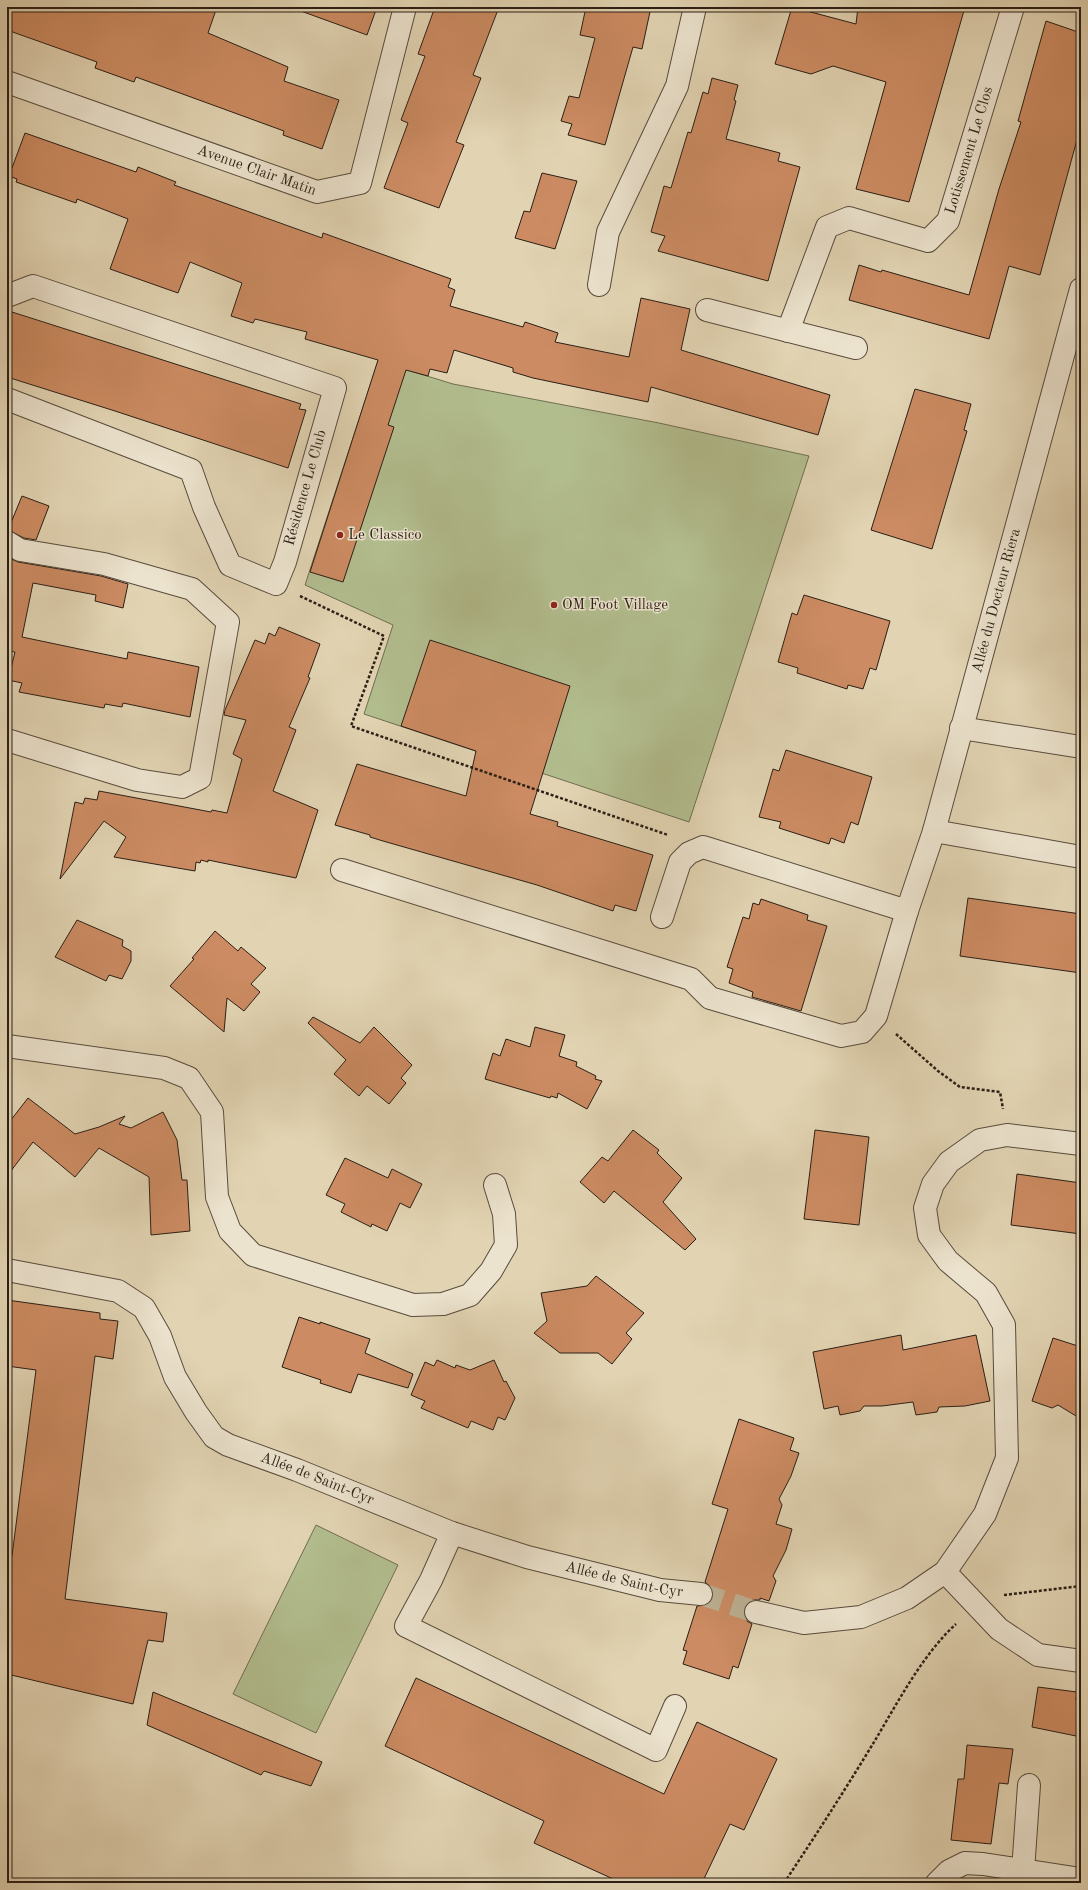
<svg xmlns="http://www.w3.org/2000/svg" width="1088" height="1890" font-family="'Old Standard TT',serif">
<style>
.green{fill:#b2bd8e;stroke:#6e6e52}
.building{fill:#cc8b62;stroke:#2a1f16}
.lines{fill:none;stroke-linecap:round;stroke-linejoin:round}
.minor-tunnel{stroke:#bdb094;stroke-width:22;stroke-dasharray:22 11;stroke-linecap:butt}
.minor-casing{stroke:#584c3d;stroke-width:24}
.path{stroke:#2a1f16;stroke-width:2.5;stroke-dasharray:3 2;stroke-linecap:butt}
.minor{stroke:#ece3ce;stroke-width:22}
.poi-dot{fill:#8f2418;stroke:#ece3ce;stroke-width:1.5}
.labels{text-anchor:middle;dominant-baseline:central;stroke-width:3;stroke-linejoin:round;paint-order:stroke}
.street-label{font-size:15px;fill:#2a1f16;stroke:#ece3ce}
.poi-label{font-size:15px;fill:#2a1f16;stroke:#ece3ce;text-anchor:start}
</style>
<rect width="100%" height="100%" fill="#e2d4b3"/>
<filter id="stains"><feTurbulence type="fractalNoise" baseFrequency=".005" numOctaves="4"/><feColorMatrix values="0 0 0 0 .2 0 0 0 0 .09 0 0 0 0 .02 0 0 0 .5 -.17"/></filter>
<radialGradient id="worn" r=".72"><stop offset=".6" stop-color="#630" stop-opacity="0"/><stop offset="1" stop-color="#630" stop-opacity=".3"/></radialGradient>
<g class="green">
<polygon points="378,361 453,384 659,423 809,456 689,822 364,714 393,625 305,585"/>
<polygon points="316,1525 398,1565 316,1733 233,1694"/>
</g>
<g class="building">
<polygon points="7,7 217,7 208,33 288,67 284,81 339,100 322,149 283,135 284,131 136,77 134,82 95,68 97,62 7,30"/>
<polygon points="298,7 377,7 367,35 298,10"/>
<polygon points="435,7 499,7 473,75 481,78 456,142 464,145 439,208 384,188 408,123 401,120 425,56 418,54"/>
<polygon points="586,7 651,7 642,49 633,47 605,145 568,135 572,124 561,121 569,96 579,98 595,38 580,35"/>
<polygon points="792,7 856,24 858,7 965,7 909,202 856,189 886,82 833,66 811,74 775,64"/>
<polygon points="1046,21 1081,33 1081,125 1040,275 1009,266 989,339 849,300 859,265 881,272 882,270 969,295 999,189 1021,122 1018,121"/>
<polygon points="712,78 738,85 734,100 736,101 726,139 780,153 778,161 800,167 768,281 658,251 665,236 651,232 664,186 671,188 688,132 691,133 703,92 708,94"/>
<polygon points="25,133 136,172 138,167 176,182 174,185 322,238 323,233 451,279 448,287 455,290 450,306 523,327 525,322 558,333 555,342 629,357 641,298 690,309 681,350 830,395 818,435 651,387 648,402 533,378 513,372 513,368 454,350 447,373 430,369 428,376 406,370 388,425 394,427 343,582 310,572 378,360 305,339 307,332 255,319 253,323 231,316 242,283 190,262 178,293 110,269 128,219 77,199 76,203 16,182 17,179 9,176"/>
<polygon points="542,173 577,181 555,249 515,238 524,211 530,212"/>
<polygon points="12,312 301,404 299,409 306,410 288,468 115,411 7,377 7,328"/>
<polygon points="915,389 971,404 964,430 967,431 932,549 871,530"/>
<polygon points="22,496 49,506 36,540 24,538 8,530"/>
<polygon points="7,557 18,562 101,576 128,584 123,608 95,601 96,595 33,583 22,637 127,659 128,652 199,667 190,717 123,703 122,707 105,704 104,708 19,692 22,683 8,680 15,652 7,651"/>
<polygon points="804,595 890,621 876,670 870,668 863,689 848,685 847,689 797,673 798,668 778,662 792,613 797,615"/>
<polygon points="279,627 320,644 308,677 310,678 289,727 296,730 273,791 318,810 296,878 208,860 208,862 201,860 200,863 196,862 195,871 114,857 126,837 104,821 60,879 75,802 83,804 85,798 97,800 99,791 211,812 212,810 227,813 242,759 233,754 246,720 224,715 225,710 255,640 265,644 269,633 275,636"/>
<polygon points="430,640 570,686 530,814 558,822 557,826 653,855 636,911 615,905 613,911 537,885 383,841 370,837 370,835 335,825 357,764 466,796 476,751 401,726"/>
<polygon points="786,750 872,777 858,825 851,822 844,843 831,838 829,844 779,828 781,822 759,817 773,769 779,771"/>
<polygon points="968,898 1081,914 1081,973 960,956"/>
<polygon points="761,899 808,915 807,920 827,926 801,1011 752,997 753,992 729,983 733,969 727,967 743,917 749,919 753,903 759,905"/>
<polygon points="77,920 123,940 122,946 131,951 131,961 122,979 109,975 106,981 55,957"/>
<polygon points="215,931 238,951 241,947 266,968 251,984 260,992 244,1011 227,998 224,1032 170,986 194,959 192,958"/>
<polygon points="313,1017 360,1043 374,1027 412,1065 401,1078 406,1083 389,1104 367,1086 359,1096 334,1074 346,1060 308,1023"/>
<polygon points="535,1027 565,1035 559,1056 577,1062 576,1066 596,1076 595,1079 602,1081 587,1109 558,1093 557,1098 551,1096 550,1098 485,1079 493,1053 500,1056 506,1039 530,1047"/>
<polygon points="28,1098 75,1134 99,1127 125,1116 119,1124 131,1128 163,1112 177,1140 182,1180 187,1180 190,1231 151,1235 149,1177 99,1148 75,1177 33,1142 7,1176 7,1125"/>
<polygon points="633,1130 659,1150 657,1153 682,1178 663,1202 696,1239 685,1250 614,1191 604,1203 580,1182 602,1157 608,1161"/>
<polygon points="815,1130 869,1137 859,1225 804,1219"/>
<polygon points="345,1158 388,1178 392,1169 422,1184 410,1208 400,1203 387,1231 372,1224 371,1227 341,1212 345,1204 326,1195"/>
<polygon points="1017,1174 1081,1183 1081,1234 1011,1225"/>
<polygon points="596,1276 644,1313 626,1333 632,1339 612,1364 598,1353 560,1353 534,1333 547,1321 541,1293 587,1286"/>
<polygon points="7,1300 100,1313 100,1319 118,1321 113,1359 95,1356 65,1599 167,1613 163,1642 148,1640 133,1704 7,1674 7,1556 12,1556 36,1370 7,1366"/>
<polygon points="299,1317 320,1324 320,1322 370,1339 365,1353 413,1374 408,1388 358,1374 351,1393 320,1383 321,1380 282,1367"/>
<polygon points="901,1335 903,1350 976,1335 990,1401 965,1406 939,1407 937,1412 916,1415 913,1402 882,1406 864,1406 860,1411 840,1415 838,1406 824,1409 813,1352"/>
<polygon points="1053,1338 1081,1347 1081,1419 1058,1405 1052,1408 1032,1401"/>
<polygon points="437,1360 455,1368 456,1365 470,1370 494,1360 504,1382 506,1381 515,1398 505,1420 498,1417 493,1430 471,1421 468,1428 421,1408 425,1401 411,1395 425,1362 434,1366"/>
<polygon points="739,1419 794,1438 790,1450 799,1453 791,1476 779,1499 782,1505 776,1524 792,1529 786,1550 773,1576 776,1581 769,1601 760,1598 760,1600 752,1600 747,1603 744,1609 744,1616 747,1621 752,1624 738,1668 733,1666 729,1679 683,1664 687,1651 683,1650 697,1606 706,1605 711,1602 713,1596 712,1588 705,1582 728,1509 712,1504"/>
<polygon points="416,1678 664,1794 697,1722 777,1759 744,1830 730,1824 702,1883 622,1883 534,1843 544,1821 385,1746"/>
<polygon points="1038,1687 1077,1692 1076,1700 1081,1701 1081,1737 1032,1727"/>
<polygon points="153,1692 322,1762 311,1786 264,1771 261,1775 147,1725"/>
<polygon points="967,1745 1013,1749 1008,1784 999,1783 991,1844 951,1840 958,1779 964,1779"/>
</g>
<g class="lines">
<polyline class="minor-tunnel" points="701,1594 756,1612"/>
<defs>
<g id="minor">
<path id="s1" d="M7,82L317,192L360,183L405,7"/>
<polyline points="599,285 608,232 677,86 695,7"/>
<polyline points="7,296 33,286 335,388 285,562 276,584 230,565 204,507 191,470 7,399"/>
<polyline points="707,310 856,348"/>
<path id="s2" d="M788,331L827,227L849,218L928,241L948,221L1013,7"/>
<polyline points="7,542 20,550 104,564 192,589 228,622 200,778 182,787 137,780 7,740"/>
<polyline points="961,728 1081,747"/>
<polyline points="934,831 1081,857"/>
<path id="s3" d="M342,870L691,979L710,998L841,1036L862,1032L876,1016L907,911L934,831L1081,289"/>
<polyline points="662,917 680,862 689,853 703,847 907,911"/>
<polyline points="7,1046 164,1068 189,1078 212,1112 217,1197 230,1231 253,1255 413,1305 443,1304 470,1295 491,1271 506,1245 504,1214 495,1185"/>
<path id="s4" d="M7,1270L118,1291L144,1308L160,1336L175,1377L196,1412L214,1437L228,1445L297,1470L452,1533L527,1557L660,1590L701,1594"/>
<polyline points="452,1533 431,1580 406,1626 656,1750 675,1706"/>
<polyline points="945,1572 999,1629 1038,1655 1081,1661"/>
<polyline points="756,1612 804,1623 861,1617 907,1598 945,1572 985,1514 1007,1458 1004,1325 986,1293 948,1261 929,1235 925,1208 933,1184 949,1162 980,1140 1007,1135 1081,1144"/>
<polyline points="1023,1871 1029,1785"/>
<polyline points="937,1883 949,1871 965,1863 983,1864 1081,1879"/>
</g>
</defs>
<use href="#minor" class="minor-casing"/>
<g class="path">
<polyline points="300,596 384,636 351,726 668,835"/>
<polyline points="896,1034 938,1071 960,1087 1000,1092 1003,1109"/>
<polyline points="1004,1595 1081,1586"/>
<path d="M784,1883C814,1838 843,1793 871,1747C896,1706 921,1656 956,1624"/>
</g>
<use href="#minor" class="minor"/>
</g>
<g class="poi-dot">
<circle cx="340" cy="535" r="4"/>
<circle cx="554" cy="605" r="4"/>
</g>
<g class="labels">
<g class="street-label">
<text stroke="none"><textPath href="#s2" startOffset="319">Lotissement Le Clos</textPath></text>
<text stroke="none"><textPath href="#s1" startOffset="265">Avenue Clair Matin</textPath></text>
<text transform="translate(306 488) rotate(-74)">Résidence Le Club</text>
<text stroke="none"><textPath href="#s3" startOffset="1004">Allée du Docteur Riera</textPath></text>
<text stroke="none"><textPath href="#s4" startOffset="403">Allée de Saint-Cyr</textPath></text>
<text stroke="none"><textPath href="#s4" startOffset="727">Allée de Saint-Cyr</textPath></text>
</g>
<g class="poi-label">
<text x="348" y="535">Le Classico</text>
<text x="562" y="605">OM Foot Village</text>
</g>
</g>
<rect width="1088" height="1890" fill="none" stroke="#e2d4b3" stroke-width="24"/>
<rect x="8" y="8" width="1072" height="1874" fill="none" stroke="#2a1f16" stroke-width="2"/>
<rect x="12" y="12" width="1064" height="1866" fill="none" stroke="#2a1f16"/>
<rect width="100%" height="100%" filter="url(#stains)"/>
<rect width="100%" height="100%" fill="url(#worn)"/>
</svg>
